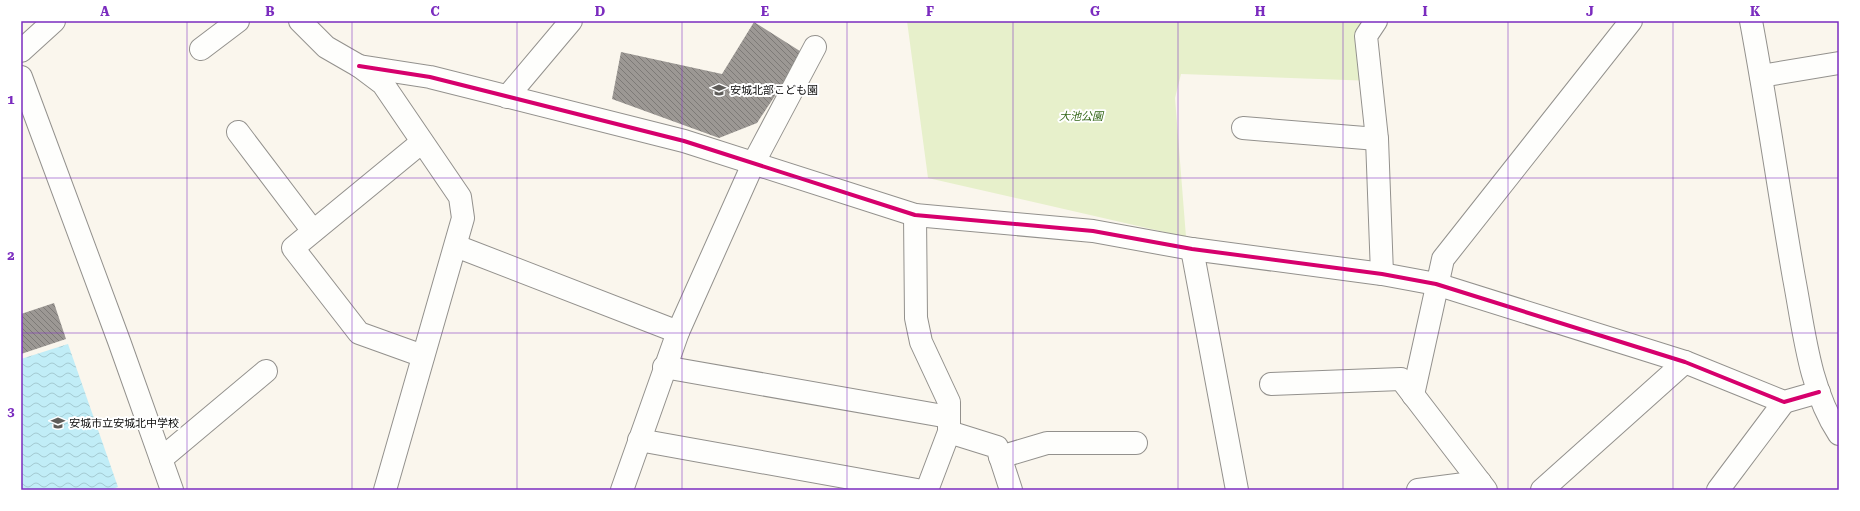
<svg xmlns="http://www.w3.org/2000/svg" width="1860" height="511" font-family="'Roboto Serif','Noto Sans JP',serif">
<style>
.park{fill:#e7f0cb}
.water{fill:url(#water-waves)}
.building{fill:url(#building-back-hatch)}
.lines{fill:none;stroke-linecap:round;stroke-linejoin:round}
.minor-casing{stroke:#93918d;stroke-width:24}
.minor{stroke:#fefefc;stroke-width:22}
.cycleway-casing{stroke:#fff;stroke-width:6}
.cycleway{stroke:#d6006c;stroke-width:4}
.grid{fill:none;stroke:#7b2cbf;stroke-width:1;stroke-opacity:0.55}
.labels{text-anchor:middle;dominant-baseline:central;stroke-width:4;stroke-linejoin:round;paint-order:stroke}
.poi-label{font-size:11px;fill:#0b0b0b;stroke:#fff;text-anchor:start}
.park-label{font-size:11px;font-style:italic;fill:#336617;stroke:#fff}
.neatline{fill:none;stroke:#7b2cbf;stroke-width:1.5}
.grid-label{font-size:13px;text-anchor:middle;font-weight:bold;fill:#7b2cbf}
</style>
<defs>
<pattern id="water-waves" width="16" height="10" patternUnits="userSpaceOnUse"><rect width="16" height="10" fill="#c1edf7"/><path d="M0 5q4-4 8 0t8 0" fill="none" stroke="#a4cad2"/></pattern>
<pattern id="building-back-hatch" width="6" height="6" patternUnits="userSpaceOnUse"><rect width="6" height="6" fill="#9c9894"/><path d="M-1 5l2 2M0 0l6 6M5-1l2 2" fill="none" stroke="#7d7a77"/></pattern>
</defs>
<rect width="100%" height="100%" fill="#faf6ed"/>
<polygon class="park" points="907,21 1372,21 1374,81 1181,74 1175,98 1186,237 928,178"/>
<polygon class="water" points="68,344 118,487 109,490 21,490 21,359"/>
<g class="building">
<polygon points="754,22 803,53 757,123 719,138 612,99 621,52 722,74"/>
<polygon points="54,303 66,339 21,354 21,314"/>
</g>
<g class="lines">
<defs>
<g id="minor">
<polyline points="300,21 326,47 359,66 383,84 460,197 463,218 385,490"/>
<polyline points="1376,21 1366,36 1377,139 1382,274"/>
<path d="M1751,21C1767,106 1779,193 1794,278C1804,330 1809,389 1839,434"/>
<polyline points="201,49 238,21"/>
<polyline points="21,51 54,21"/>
<polyline points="359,66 430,77 684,141 915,215 1093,231 1192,249 1382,274 1436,284 1685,362 1784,402 1819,392"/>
<polyline points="1761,76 1839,63"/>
<polyline points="21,77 119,341 172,490"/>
<polyline points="507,97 571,21"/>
<polyline points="1243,128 1377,139"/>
<polyline points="238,132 313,231"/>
<polyline points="422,142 293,248 359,333 423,356"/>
<polyline points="915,215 916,318 921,342 949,402 949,432 927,490"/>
<polyline points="456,246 678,332"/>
<polyline points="1192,249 1237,490"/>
<polyline points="664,367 949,417"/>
<polyline points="1271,384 1401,379 1486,490"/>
<polyline points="1413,395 1443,259 1631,21"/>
<polyline points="949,432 997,447 1011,490"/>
<polyline points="639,440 917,490"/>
<polyline points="1000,457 1047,443 1136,443"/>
<polyline points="161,459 266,371"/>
<polyline points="622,490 678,332 754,162 815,47"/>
<polyline points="1418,490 1480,482"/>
<polyline points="1542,490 1685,362"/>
<polyline points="1718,490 1784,402"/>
</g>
</defs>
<use href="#minor" class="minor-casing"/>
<use href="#minor" class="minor"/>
<defs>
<polyline id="cycleway" points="359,66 430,77 684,141 915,215 1093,231 1192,249 1382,274 1436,284 1685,362 1784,402 1819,392"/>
</defs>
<use href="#cycleway" class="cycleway-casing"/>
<use href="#cycleway" class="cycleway"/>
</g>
<path class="grid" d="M187,21V490M352,21V490M517,21V490M682,21V490M847,21V490M1013,21V490M1178,21V490M1343,21V490M1508,21V490M1673,21V490M21,178H1839M21,333H1839"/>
<defs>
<symbol id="school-bare" viewBox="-9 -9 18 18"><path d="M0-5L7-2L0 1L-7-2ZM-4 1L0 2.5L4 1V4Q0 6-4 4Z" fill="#5f5d5a" stroke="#fff" stroke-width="2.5" paint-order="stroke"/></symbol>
</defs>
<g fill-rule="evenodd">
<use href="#school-bare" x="709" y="80" width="20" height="20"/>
<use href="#school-bare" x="48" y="413" width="20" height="20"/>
</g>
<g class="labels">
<g class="poi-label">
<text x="730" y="90">安城北部こども園</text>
<text x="69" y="423">安城市立安城北中学校</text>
</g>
<g class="park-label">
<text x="1081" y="116">大池公園</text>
</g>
</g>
<rect width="1860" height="511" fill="none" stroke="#ffffff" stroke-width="44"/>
<rect x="22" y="22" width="1816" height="467" class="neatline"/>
<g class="grid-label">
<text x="105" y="16">A</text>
<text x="270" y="16">B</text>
<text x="435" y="16">C</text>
<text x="600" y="16">D</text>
<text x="765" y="16">E</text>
<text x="930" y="16">F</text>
<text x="1095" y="16">G</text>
<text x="1260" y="16">H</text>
<text x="1425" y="16">I</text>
<text x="1590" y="16">J</text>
<text x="1755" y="16">K</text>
<text x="11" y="104">1</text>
<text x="11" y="260">2</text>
<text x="11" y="416">3</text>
</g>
</svg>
